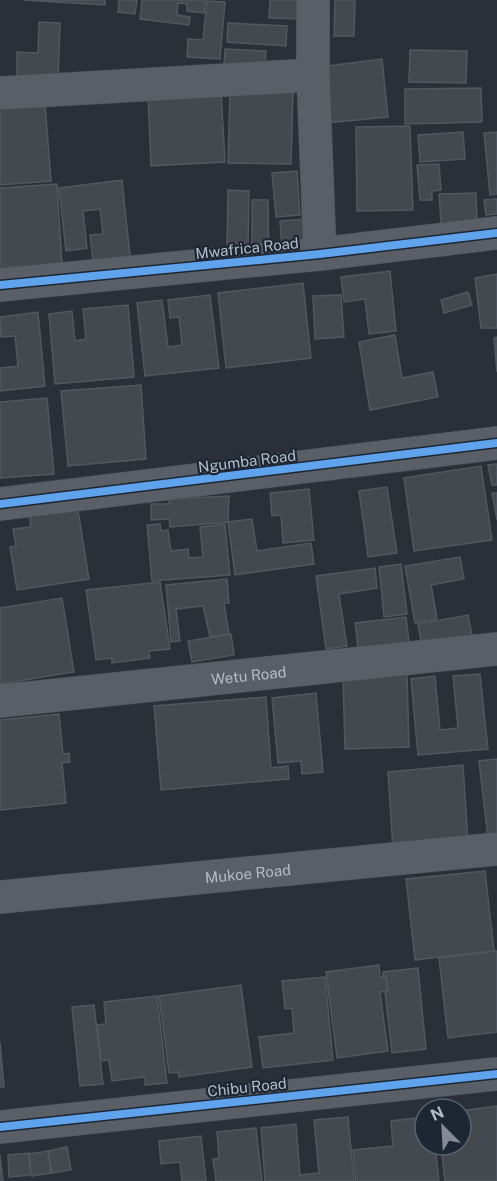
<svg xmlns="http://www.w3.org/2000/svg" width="497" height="1181" font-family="'Public Sans',sans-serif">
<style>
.building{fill:#444950;stroke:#52575f;stroke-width:1.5}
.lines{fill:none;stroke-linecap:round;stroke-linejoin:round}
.street-casing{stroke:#484c53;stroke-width:34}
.street{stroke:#5a5e66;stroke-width:33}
.cycleway-casing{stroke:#1d2633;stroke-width:11}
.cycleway{stroke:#60a3ed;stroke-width:8}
.labels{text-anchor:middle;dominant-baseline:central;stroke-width:4.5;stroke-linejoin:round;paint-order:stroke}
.street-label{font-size:15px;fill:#b4bcc9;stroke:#1d2633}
</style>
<rect width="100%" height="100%" fill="#2a3038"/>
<g class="building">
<polygon points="24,0 105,0 105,5"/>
<polygon points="119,0 137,0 135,14 118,12"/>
<polygon points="142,0 205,0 204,13 187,11 187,4 178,3 177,15 190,17 189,25 140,19"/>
<polygon points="270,0 303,0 302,19 269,18"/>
<polygon points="335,0 355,0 354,36 334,36"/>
<polygon points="207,1 225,2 220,59 187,57 188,39 203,40"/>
<polygon points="39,22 60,23 58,84 17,83 17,52 38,53"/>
<polygon points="228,23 287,26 286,46 227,42"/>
<polygon points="225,49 266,51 265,69 224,66"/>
<polygon points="410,50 467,51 466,83 409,82"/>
<polygon points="382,59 388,117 326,123 320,67"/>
<polygon points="481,88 482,122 405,124 405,89"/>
<polygon points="221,91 225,162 151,166 148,95"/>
<polygon points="230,92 293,93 291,164 228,163"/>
<polygon points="45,103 51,181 0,185 0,107"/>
<polygon points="410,126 413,210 357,211 356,127"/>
<polygon points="463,132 465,159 420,162 418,135"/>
<polygon points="497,132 497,194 490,195 484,133"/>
<polygon points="439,164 441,190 432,191 432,200 420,200 417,165"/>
<polygon points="297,171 300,215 276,217 272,173"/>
<polygon points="122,180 130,256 93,260 90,235 103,234 100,209 83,211 87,248 66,251 59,188"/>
<polygon points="57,184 62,263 0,268 0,188"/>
<polygon points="228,190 249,191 248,244 227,244"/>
<polygon points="476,193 477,221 441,223 439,194"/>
<polygon points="497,199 497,214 486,215 484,200"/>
<polygon points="252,200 268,200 269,255 252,255"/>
<polygon points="307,219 309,246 282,248 280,221"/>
<polygon points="390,271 396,331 369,334 365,299 344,302 341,277"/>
<polygon points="497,274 497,328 481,328 475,278"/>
<polygon points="303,283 311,358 226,368 218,293"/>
<polygon points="468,292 472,305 444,313 441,300"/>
<polygon points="210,295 219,368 145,376 137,303 162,300 168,347 182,345 179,317 170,318 168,300"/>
<polygon points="341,295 344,337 315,339 313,296"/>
<polygon points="128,305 134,377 55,384 49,314 72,311 75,341 86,339 83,309"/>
<polygon points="38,312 45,386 0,391 0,368 18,366 15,336 1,337 0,317"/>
<polygon points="395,335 402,378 433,372 438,397 370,410 359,342"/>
<polygon points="497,337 497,372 494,338"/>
<polygon points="141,385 146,459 68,466 61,391"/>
<polygon points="47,398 54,474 0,478 0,402"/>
<polygon points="497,464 497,485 492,485 488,465"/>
<polygon points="481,466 492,540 414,551 404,478"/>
<polygon points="387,487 397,553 368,557 359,491"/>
<polygon points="309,489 314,540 283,543 281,515 272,516 270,493"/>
<polygon points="492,493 497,493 497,520"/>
<polygon points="229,496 228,522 170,527 169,519 151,520 151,504 169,504 169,499"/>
<polygon points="77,504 89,579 17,590 10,547 16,546 13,529 31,527 29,512"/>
<polygon points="252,519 257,551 311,543 314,564 235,575 228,522"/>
<polygon points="160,524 161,531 168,530 171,551 188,549 189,558 203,557 200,527 225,524 230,575 152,581 147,525"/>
<polygon points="460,557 464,579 431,585 437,619 415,623 405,566"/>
<polygon points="401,564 407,614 384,617 379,567"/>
<polygon points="375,568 377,588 339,594 347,646 326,649 316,576"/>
<polygon points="227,579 229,603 224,603 229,634 210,637 203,606 176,609 180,641 171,642 166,585"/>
<polygon points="160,582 170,649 149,651 150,658 112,663 112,658 96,660 86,590"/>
<polygon points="62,598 74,672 0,684 0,608"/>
<polygon points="468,615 472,636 422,646 418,624"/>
<polygon points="406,617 409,642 358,648 355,623"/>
<polygon points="231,634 234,655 192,662 188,641"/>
<polygon points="480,674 488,749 418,755 411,679 435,676 440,730 458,728 453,676"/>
<polygon points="407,675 409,747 345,749 343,677"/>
<polygon points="316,693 323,772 302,774 301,761 278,763 272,698"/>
<polygon points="266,697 271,768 288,766 289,779 161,790 154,706"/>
<polygon points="59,714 63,754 69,753 70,762 62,763 66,803 0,810 0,720"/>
<polygon points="497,759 497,836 488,838 479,761"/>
<polygon points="463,765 468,843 393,849 388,772"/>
<polygon points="485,871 494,951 415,960 406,879"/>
<polygon points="497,951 497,1032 448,1038 439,958"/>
<polygon points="379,965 380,977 386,977 388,991 380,992 388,1051 337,1058 326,972"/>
<polygon points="418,968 426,1049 392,1053 385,992 388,991 386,976 383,977 383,972"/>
<polygon points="325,977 333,1060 263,1068 259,1037 294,1033 292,1008 285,1009 282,981"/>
<polygon points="241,985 252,1067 179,1077 178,1072 169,1073 159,996"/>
<polygon points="157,996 167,1083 145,1085 145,1077 112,1081 109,1060 101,1061 97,1025 106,1024 104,1002"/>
<polygon points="94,1005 103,1084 80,1086 72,1007"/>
<polygon points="0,1042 4,1087 0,1087"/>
<polygon points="497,1106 497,1181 445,1181 441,1145 461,1145 461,1111"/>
<polygon points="348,1117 354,1181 265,1181 261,1128 296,1124 300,1175 319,1173 314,1120"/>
<polygon points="425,1117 425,1145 435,1145 439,1181 356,1181 353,1150 393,1146 391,1121"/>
<polygon points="256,1128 262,1181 216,1181 213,1159 219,1158 217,1132"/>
<polygon points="201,1136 206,1181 182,1181 180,1162 161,1164 159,1141"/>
<polygon points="67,1147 71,1170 52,1173 48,1151"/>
<polygon points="48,1151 51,1173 32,1176 29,1154"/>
<polygon points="29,1153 30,1175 9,1177 8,1155"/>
<polygon points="0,1155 3,1181 0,1181"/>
</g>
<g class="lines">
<defs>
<g id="street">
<polyline points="313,0 313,75 320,254"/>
<polyline points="0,93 313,75"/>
<polyline points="0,285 320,254 497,233"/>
<polyline points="0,504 497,443"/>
<path id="s1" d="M0,701L497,649"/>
<path id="s2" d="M0,897L497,849"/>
<polyline points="0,1127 497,1074"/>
</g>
</defs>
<use href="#street" class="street-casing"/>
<use href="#street" class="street"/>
<defs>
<g id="cycleway">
<polyline points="0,285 320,254 497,233"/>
<polyline points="0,504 497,443"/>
<polyline points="0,1127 497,1074"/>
</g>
</defs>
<use href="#cycleway" class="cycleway-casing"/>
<use href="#cycleway" class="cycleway"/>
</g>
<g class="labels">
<g class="street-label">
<text transform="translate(247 248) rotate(-6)">Mwafrica Road</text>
<text transform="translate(247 461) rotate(-7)">Ngumba Road</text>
<text stroke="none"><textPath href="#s1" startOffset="250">Wetu Road</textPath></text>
<text stroke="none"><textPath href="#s2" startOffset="249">Mukoe Road</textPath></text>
<text transform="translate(247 1087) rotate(-6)">Chibu Road</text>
</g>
</g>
<g transform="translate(443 1127) rotate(336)"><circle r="28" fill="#1d2633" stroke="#59626f" stroke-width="1.5"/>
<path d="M0-4.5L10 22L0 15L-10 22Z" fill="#848b96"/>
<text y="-9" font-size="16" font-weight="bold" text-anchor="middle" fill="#b4bcc9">N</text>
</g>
</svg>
